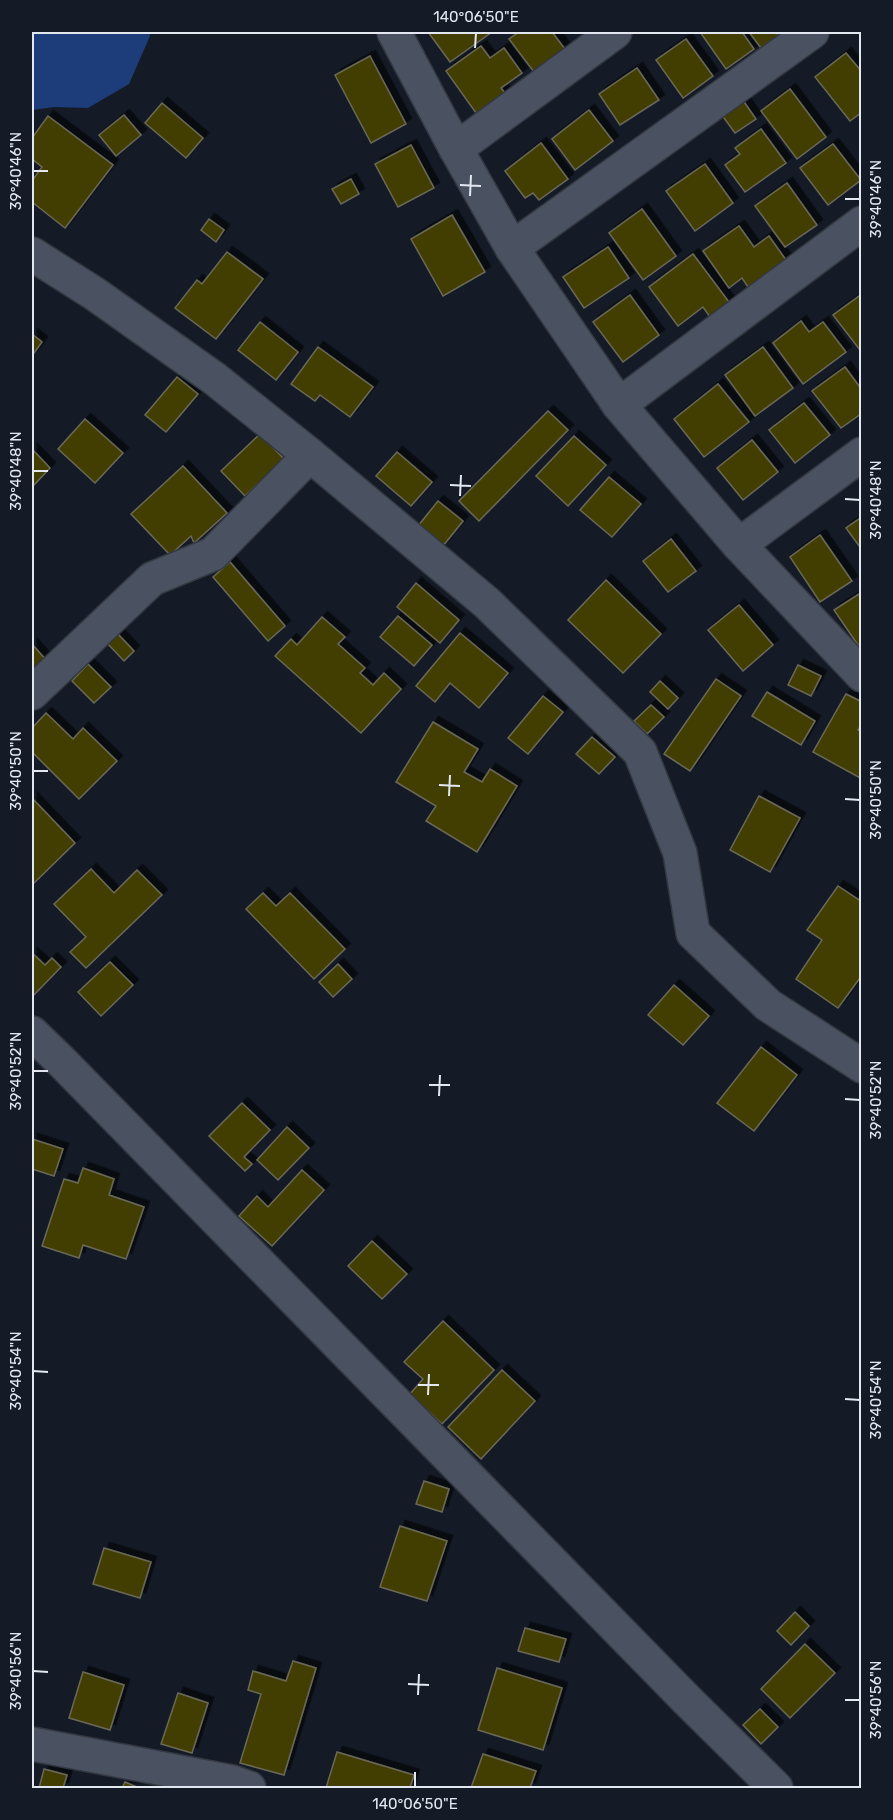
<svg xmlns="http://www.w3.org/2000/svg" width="893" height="1820" font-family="Rubik,sans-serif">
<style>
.green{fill:#1d3c7a}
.building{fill:#433e00;stroke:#6a6958;stroke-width:1.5;filter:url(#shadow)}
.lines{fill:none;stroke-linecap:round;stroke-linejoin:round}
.minor-casing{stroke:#333841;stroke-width:36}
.minor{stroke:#4a5261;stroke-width:33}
.ticks{fill:none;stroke:#e2e7f0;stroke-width:2}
.neatline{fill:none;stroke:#e2e7f0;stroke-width:2}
.ticks-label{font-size:15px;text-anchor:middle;fill:#e2e7f0}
</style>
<defs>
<filter id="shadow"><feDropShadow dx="5.5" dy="-5.5" stdDeviation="0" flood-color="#0009"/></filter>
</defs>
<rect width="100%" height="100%" fill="#141b27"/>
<polygon class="green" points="32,32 149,32 150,36 129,84 88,108 54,107 32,110"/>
<g class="building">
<polygon points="428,32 492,32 450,62"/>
<polygon points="519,32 552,32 565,49 534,72 509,39"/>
<polygon points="700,32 742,32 754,49 726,69"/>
<polygon points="749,32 776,32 779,35 761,48"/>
<polygon points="686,39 713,76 683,98 656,60"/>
<polygon points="481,46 490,58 504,48 522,73 501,88 505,93 476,113 446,71"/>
<polygon points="846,53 862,72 862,112 850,121 815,77"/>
<polygon points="370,56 406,124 371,143 335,75"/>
<polygon points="637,68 659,100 620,125 599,94"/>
<polygon points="790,89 826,137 797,159 761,111"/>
<polygon points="742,99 756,119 735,133 721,114"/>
<polygon points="162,103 203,138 186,158 145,123"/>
<polygon points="589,110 613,141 575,170 552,139"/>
<polygon points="124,115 141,135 116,156 99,135"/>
<polygon points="48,116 113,165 65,228 32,202 32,181 42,167 32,159 32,138"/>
<polygon points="761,129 786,163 745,192 725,165 740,154 735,148"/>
<polygon points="541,143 568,179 539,200 533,193 525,198 505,171"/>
<polygon points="833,144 861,180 828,205 800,168"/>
<polygon points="411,145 434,188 398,207 375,164"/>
<polygon points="705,164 733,203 695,231 666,191"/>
<polygon points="351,179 359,194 341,204 332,189"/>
<polygon points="787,183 817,225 785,247 755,206"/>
<polygon points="642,209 676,256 643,280 609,233"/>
<polygon points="452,215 485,272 443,296 411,239"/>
<polygon points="209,219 224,230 216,242 201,230"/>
<polygon points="739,226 754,247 769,236 786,260 748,287 742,278 729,288 703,251"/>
<polygon points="608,247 629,278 584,308 563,277"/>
<polygon points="227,252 263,279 216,339 175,308 197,280 202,284"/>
<polygon points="693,254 729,302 710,317 703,307 678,326 649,287"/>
<polygon points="862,294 862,349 860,350 833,315"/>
<polygon points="630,295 659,335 623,362 593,322"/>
<polygon points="801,321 809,332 823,322 846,352 803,384 773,343"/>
<polygon points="260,322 298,352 276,380 238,350"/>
<polygon points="32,334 42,342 32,356"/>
<polygon points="318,347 373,387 350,417 320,395 315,401 291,384"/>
<polygon points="763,347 793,388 755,416 725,375"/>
<polygon points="845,367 862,390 862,413 841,428 812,391"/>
<polygon points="177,377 198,394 166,432 145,415"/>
<polygon points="718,384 749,422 704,457 674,419"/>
<polygon points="804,403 830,435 795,463 769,430"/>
<polygon points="548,411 568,430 479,521 459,501"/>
<polygon points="85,419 123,453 95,483 58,449"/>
<polygon points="260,434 284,459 245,496 221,471"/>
<polygon points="574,436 606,465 568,506 536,476"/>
<polygon points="752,440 778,472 743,500 717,468"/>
<polygon points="32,449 50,468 32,487"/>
<polygon points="397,452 432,482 411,506 376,476"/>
<polygon points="183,466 227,513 194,543 191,536 170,555 131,514"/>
<polygon points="609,477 641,504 612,537 580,510"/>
<polygon points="438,501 463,521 443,546 418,526"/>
<polygon points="862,517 862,550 846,528"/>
<polygon points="820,535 852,581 820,602 790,557"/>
<polygon points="671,539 696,571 668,592 643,561"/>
<polygon points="230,562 285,626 268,641 213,577"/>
<polygon points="606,580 661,634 623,673 568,620"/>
<polygon points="416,583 459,620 440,643 397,607"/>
<polygon points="862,592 862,651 834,610"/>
<polygon points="739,605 773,645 743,671 708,630"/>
<polygon points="398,616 432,645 414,666 380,637"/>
<polygon points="322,617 345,637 338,644 365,668 360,673 373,685 384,673 401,689 361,733 275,656 291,639 297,645"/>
<polygon points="117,633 134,651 124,661 107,643"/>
<polygon points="460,633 508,673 479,708 450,683 435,702 416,686"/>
<polygon points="32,644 46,660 32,674"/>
<polygon points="88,664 111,687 94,703 72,681"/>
<polygon points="798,665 821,676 811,696 788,685"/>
<polygon points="716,679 741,696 690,771 664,754"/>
<polygon points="660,681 678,698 668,709 650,692"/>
<polygon points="767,692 815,721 801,745 752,716"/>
<polygon points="846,694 862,702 862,723 858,730 862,732 862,779 813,752"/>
<polygon points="543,696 563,712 528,754 508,738"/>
<polygon points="651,705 664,717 647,734 634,721"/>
<polygon points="46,713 73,739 83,728 117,761 79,799 32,752 32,728"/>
<polygon points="433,722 478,749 464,772 482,782 490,769 517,786 477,852 426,821 436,806 396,782"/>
<polygon points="592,737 615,757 599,774 576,754"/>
<polygon points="759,796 800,818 770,872 730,850"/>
<polygon points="32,798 75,843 34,883 32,881"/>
<polygon points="91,869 114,893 137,870 162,895 86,968 70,952 86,937 54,904"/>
<polygon points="838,886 862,902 862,975 838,1008 796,979 822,940 807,930"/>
<polygon points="263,893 276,906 290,893 345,949 314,979 246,909"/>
<polygon points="32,953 45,965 52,958 61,967 32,997"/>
<polygon points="110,962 133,985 101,1016 78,992"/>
<polygon points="338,964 352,979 333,997 319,982"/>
<polygon points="674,985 709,1016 683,1045 648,1015"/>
<polygon points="761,1047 797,1075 754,1131 717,1103"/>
<polygon points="242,1103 270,1130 244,1157 252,1164 245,1171 209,1136"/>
<polygon points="287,1127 309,1148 278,1180 257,1160"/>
<polygon points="32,1139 63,1149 54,1176 32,1169"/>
<polygon points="83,1168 114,1179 109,1195 144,1207 126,1259 83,1245 79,1258 42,1246 64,1179 78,1183"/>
<polygon points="302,1170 324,1190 272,1246 239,1216 257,1196 268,1207"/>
<polygon points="372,1241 407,1274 382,1299 348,1266"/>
<polygon points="443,1321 494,1370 442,1424 410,1394 423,1379 404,1362"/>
<polygon points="502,1370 535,1401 481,1459 448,1427"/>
<polygon points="424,1481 449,1489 442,1512 416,1504"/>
<polygon points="400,1526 447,1541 427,1601 380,1587"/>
<polygon points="104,1548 151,1562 140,1598 93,1584"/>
<polygon points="795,1612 809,1626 791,1645 777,1631"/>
<polygon points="525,1628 566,1639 559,1662 518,1651"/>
<polygon points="805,1644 835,1673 790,1718 761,1689"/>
<polygon points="293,1661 316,1668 284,1775 240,1763 261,1694 248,1690 253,1671 286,1681"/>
<polygon points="497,1668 562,1688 543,1750 478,1730"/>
<polygon points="83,1672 124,1685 110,1730 69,1718"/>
<polygon points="178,1693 208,1703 192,1753 161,1744"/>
<polygon points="760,1709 778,1727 761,1744 743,1725"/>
<polygon points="337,1752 414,1775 410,1788 326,1788"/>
<polygon points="483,1754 536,1771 530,1788 471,1788"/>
<polygon points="44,1769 67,1775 63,1788 39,1788"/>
<polygon points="125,1782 139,1788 122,1788"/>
</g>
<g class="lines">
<defs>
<g id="minor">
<polyline points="394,32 456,149 512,248 619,405 739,545 862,675"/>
<polyline points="456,149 615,32"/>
<polyline points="512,248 812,32"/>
<polyline points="32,254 95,294 215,379 310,455 487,603 640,752 680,853 693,933 768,1005 862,1066"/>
<polyline points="619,405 862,223"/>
<polyline points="739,545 862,454"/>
<polyline points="32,693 152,579 213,554 310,455"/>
<polyline points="32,1033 63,1063 687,1700 776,1788"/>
<polyline points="32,1744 232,1782 249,1788"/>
</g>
</defs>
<use href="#minor" class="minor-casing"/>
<use href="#minor" class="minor"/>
</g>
<path class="ticks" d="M475,48L476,33M33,171H48M460,185L481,186M470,196L471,175M845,199H860M33,471H48M450,485L471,486M460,496L461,475M845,499L860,500M33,771H48M439,785L460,786M449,796L450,775M845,799L860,800M33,1071H48M429,1085H450M439,1096L440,1075M845,1099L860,1100M33,1371L48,1372M418,1385H439M428,1395L429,1374M845,1399L860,1400M33,1671L48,1672M408,1684L429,1685M418,1695L419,1674M845,1700H860M415,1787V1772"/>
<rect width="893" height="1820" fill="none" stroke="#141b27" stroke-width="66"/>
<rect x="33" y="33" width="827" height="1754" class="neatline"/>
<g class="ticks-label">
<text x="476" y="22">140°06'50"E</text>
<text transform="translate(16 171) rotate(-90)" y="5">39°40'46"N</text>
<text transform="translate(876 199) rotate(-90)" y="5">39°40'46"N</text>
<text transform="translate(16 471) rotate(-90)" y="5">39°40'48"N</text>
<text transform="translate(876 500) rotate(-90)" y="5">39°40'48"N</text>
<text transform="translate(16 771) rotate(-90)" y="5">39°40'50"N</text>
<text transform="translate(876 800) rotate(-90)" y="5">39°40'50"N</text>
<text transform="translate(16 1071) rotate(-90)" y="5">39°40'52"N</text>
<text transform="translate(876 1100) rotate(-90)" y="5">39°40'52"N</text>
<text transform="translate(16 1371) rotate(-90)" y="5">39°40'54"N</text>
<text transform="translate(876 1400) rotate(-90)" y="5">39°40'54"N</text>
<text transform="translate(16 1671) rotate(-90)" y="5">39°40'56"N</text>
<text transform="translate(876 1700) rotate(-90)" y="5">39°40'56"N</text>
<text x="415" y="1809">140°06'50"E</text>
</g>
</svg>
